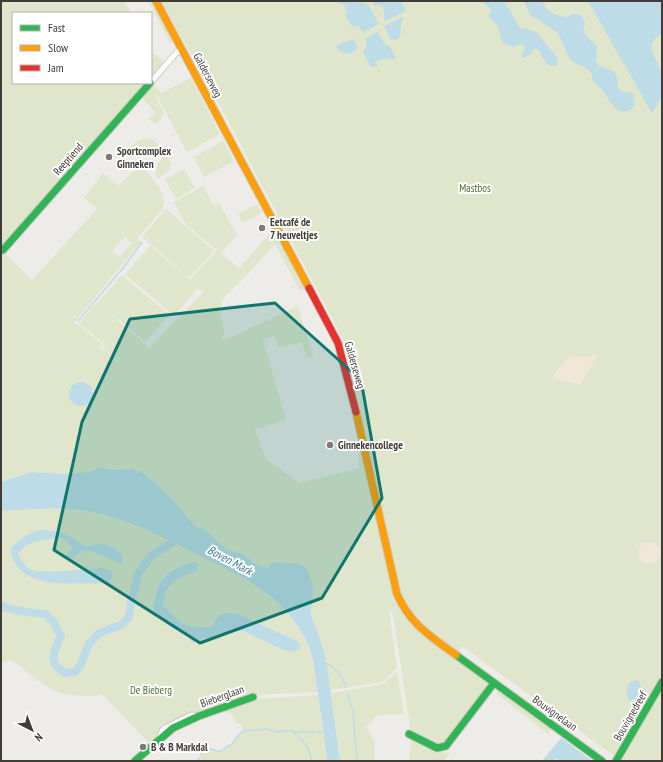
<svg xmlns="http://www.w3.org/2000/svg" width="663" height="762" font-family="'PT Sans Narrow',sans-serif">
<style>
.green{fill:#dfe6cb;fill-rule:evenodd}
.sand{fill:#f0e7d6}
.water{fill:#bedce8}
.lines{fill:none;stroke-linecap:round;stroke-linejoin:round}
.stream{stroke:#bedce8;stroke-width:1.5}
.river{stroke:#bedce8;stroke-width:8}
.street-casing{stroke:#cccac7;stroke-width:7}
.fast-casing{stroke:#ccc8c1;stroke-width:9}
.slow-casing{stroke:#ccc8c1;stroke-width:9}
.jam-casing{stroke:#ccc8c1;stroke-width:9}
.street{stroke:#fcfcfc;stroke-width:5}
.fast{stroke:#30b455;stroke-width:7}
.slow{stroke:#ff9f0a;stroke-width:7}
.jam{stroke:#e5322d;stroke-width:7}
.marked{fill:#0f766e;fill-opacity:0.2;stroke:#0f766e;stroke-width:3;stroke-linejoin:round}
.poi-dot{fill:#7f7a75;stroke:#fff;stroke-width:1.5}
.labels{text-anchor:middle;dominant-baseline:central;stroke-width:4;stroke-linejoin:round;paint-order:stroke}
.street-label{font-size:11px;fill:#433c36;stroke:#fff}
.poi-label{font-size:11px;font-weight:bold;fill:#433c36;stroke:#fff;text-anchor:start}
.park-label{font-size:11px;fill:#4f6e30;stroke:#fff}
.water-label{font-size:12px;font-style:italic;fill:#3a7d9b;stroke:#fff}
</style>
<rect width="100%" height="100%" fill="#eeece9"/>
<g class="green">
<polygon points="1,1 124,1 131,13 13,13 13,83 147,83 2,246 1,244"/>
<polygon points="148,1 152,1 171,35 173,43 170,42"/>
<path d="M161,1H662V761H621L462,646L456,657L492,684L445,743L440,744L411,733L393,614L389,610L397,668L387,678L381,682L331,690L318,634L311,615L312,605L267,568L255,564L243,554L226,549L204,529L196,527L168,495L146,474L134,469L110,470L101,467L88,472L69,474L31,472L1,482V258L4,253L32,280L97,209L84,198L103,173L119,186L140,164C150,176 170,193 162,210L137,238L141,242L74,323L75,324H78L102,344L100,347L123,366L102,347L104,344L79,323L97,302L149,348L142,356L182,313L203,293L198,288L174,316L125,274L150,246L190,280L217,250L198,235L184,222L174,202L203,186L214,206L219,203L237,235L221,253C227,259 233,262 239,268L275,228L307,288L300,291L275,244L246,276L222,300L219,311L221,316L225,335L221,337L223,341L298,306L313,356L306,357L302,342L278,347L274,336L263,340L286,420L255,429L266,459L300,483L359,468L358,454L364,453L343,339L217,100ZM125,237L132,243L119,257L112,251ZM77,382L87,383L93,390V397L84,405H76ZM635,680L641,688L640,694L627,699L631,682Z"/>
<polygon points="151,52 162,59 164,64 151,79"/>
<polygon points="191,78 220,134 187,152 157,96 156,97 164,113 157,125 148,119 155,113 142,97 153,84 162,93 160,94"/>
<path d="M145,138C147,139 149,138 151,139C156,141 161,148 161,152L155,156C149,150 141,153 136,146L132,151L129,148L139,140Z"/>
<polygon points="223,141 234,161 204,177 194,157"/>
<polygon points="164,156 169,157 171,163 169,171 158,179 155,174 158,164"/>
<polygon points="184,169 195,188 176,199 165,179"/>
<polygon points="257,204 262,213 243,223 238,214"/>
<polygon points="166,209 214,251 189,278 142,237"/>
<polygon points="122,275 169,315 145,342 98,302"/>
<path d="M29,508C50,508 72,508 93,512C131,520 165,538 200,555C233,572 271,589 293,621C312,646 313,662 318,692L252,695L202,713L195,712L167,725L161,735L150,744L102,694C95,697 90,696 83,696C52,696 38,681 15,662L9,660L1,663V511ZM192,562L198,570C178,578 165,582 163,605L178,620L187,626L204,627H211L214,624L258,623L297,641L300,646L288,652L243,631H232L196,640L190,636L173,630L153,611C155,580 163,573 192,562Z"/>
<polygon points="397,672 404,714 378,715 366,727 375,743 374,761 340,761 331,693 382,684 388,680"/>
<polygon points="500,690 553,728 548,734 496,693"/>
<path d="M318,695L327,761H200C205,748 207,749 219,753L232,745L239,735L243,733L241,724L236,723L231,713L226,712L223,709L254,699Z"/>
<polygon points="413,739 442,752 450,753 444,761 409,761 411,741"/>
</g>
<g class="sand">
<path d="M594,354L597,356L580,385L552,378C554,373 557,372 559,368C574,345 579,364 594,354Z"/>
<circle cx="649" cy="553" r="11"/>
</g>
<g class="water">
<polygon points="338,1 362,1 366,5 368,4 379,24 363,32 358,26 352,26 345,15 347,12 345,6"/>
<polygon points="372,1 401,1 406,11 385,21 383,7 379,6 378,4 375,6"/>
<path d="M485,1H504L520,28L530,30L536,32L556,56L558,64L556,66C546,67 543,59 539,50L533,49L531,54L524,58L521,55L525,49L524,45H519L514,47C497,44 503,36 497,26C495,22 491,19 488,16L492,10L484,3Z"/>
<path d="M525,1H543C544,12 559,17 568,17C576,10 583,15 585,24L583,32L597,47L596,61L598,65C614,72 618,68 618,88C622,92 624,93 629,92L633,94L635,105C633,108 631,110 628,111C614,115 609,98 602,90C599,86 596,85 593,81L592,74L585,67L575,63L569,58L558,33L531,15L525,4Z"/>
<path d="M588,1H662V33C644,45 654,53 660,69C662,76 663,86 662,94C661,100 655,108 652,113Z"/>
<path d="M402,17C403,23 399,27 401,33L398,39L391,40L384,26Z"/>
<path d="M377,32L385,44L390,47L396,58L393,60C386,57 382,59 375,62L378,66L371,67L363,52C367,48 367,44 365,39Z"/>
<polygon points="353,39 358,48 350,54 341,52 336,46"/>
<circle cx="81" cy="394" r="12"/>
<path d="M101,467L110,470L134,469L145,474L168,495L196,527L204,529L226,549L243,554L255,564L267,568L273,562L300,564L308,570L313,587L311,615L322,645L327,666L340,761H327C324,734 320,707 316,680C314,668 313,656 308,645C301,629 290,615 278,603C258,584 231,571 206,559C169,540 132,520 92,512C62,506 31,509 1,511V482L31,472L69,474L88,472Z"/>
<path d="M38,530C63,531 65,532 86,547C99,541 111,544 121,553L123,561L120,565C111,560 92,548 81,551C78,553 74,557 71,559L65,556L73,548C70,544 66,539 61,538C58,537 54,538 51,539C38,541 24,542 18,555C21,560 25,566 30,569C45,575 85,569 102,568L108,569L112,573V578L108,582L104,583C74,583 14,591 11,549C19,539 27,534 38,530Z"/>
<path d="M192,562L197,563L199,565L198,570C179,578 165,582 163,605L178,620L187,626L204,627H211L214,624C216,613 228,612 238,614L297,641L300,646L299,650L288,652L243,631H232L219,637L202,638L192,643L190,636C173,632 165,623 153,611C156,580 163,573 192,562Z"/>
<path d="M635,680L639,681C643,694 642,700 628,700C626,692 625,683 635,680Z"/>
<polygon points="561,738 563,739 592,761 560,761 556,758 554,761 542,761"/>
</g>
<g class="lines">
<g class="stream">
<polyline points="78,321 123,268 142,242"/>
<path d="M326,663C337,670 342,675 346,687"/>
<polyline points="347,693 353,711 357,761"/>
<path d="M293,732C305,743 308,745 312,761"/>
<polyline points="317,732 324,732"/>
<polyline points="198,761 202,753 211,749 219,752 232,744 239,734 244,731 267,729 277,732 290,730 293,732 315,732"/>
</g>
<path class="river" d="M1,605L6,608L26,612L45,614L54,622L61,636C58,643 50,655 55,664C57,667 62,671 65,673L75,672L80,666L89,644L99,633L121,625L129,617L131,602L139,572L151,556L182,536"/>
<defs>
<g id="street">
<polyline points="151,82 177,52 182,49"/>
<polyline points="160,738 162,731 165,728 191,715 199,716"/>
</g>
<g id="fast">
<polyline points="3,250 150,83"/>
<polyline points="456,655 602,761"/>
<polyline points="409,734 437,748 446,746 494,683"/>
<polyline points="135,761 173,728 199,716 253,697"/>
<polyline points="616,761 662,682"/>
</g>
<g id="slow">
<polyline points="156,1 309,288"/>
<path d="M356,412L397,594C410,624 430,636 456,655"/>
</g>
<polyline id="jam" points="309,288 338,343 356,412"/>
</defs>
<use href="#street" class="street-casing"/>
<use href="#fast" class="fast-casing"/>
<use href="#slow" class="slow-casing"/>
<use href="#jam" class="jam-casing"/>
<use href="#street" class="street"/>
<use href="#fast" class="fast"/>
<use href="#slow" class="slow"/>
<use href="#jam" class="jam"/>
</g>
<path class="marked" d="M275,303L361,380L382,498L322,598L200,643L54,550L82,422L130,319Z"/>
<g class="poi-dot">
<circle cx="109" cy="157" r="4"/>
<circle cx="262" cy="228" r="4"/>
<circle cx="330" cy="445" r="4"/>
<circle cx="143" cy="747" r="4"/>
</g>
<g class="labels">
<g class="street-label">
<text transform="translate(208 75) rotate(62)">Galderseweg</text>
<text transform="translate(68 159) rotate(-49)">Reeptiend</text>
<text transform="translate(355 365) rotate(74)">Galderseweg</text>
<text transform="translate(222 696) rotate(-20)">Bieberglaan</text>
<text transform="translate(555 713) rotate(36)">Bouvignelaan</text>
<text transform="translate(630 716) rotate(-60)">Bouvignedreef</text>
</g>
<g class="poi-label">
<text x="117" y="151">Sportcomplex<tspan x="117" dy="13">Ginneken</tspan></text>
<text x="270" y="222">Eetcafé de<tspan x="270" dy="13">7 heuveltjes</tspan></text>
<text x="338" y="445">Ginnekencollege</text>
<text x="151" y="747">B &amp; B Markdal</text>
</g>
<g class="park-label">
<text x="475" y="188">Mastbos</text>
<text x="151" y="690">De Bieberg</text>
</g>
<g class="water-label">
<text transform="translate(230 560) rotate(28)">Boven Mark</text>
</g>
</g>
<rect width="663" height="762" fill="none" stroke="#433c36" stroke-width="4"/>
<rect x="12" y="12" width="140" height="72" fill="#ffffff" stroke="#b4b1af"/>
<rect x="20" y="25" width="20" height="6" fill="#30b455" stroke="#b4b1af"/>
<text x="48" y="32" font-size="12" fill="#433c36">Fast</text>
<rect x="20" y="45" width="20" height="6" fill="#ff9f0a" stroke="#b4b1af"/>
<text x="48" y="52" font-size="12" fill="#433c36">Slow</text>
<rect x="20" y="65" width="20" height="6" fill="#e5322d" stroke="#b4b1af"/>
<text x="48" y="72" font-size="12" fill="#433c36">Jam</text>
<g transform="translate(32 730) rotate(138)" stroke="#ffffff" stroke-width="3" paint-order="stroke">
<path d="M0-3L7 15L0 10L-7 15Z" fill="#433c36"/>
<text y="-6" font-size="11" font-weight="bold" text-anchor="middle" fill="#433c36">N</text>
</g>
</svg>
